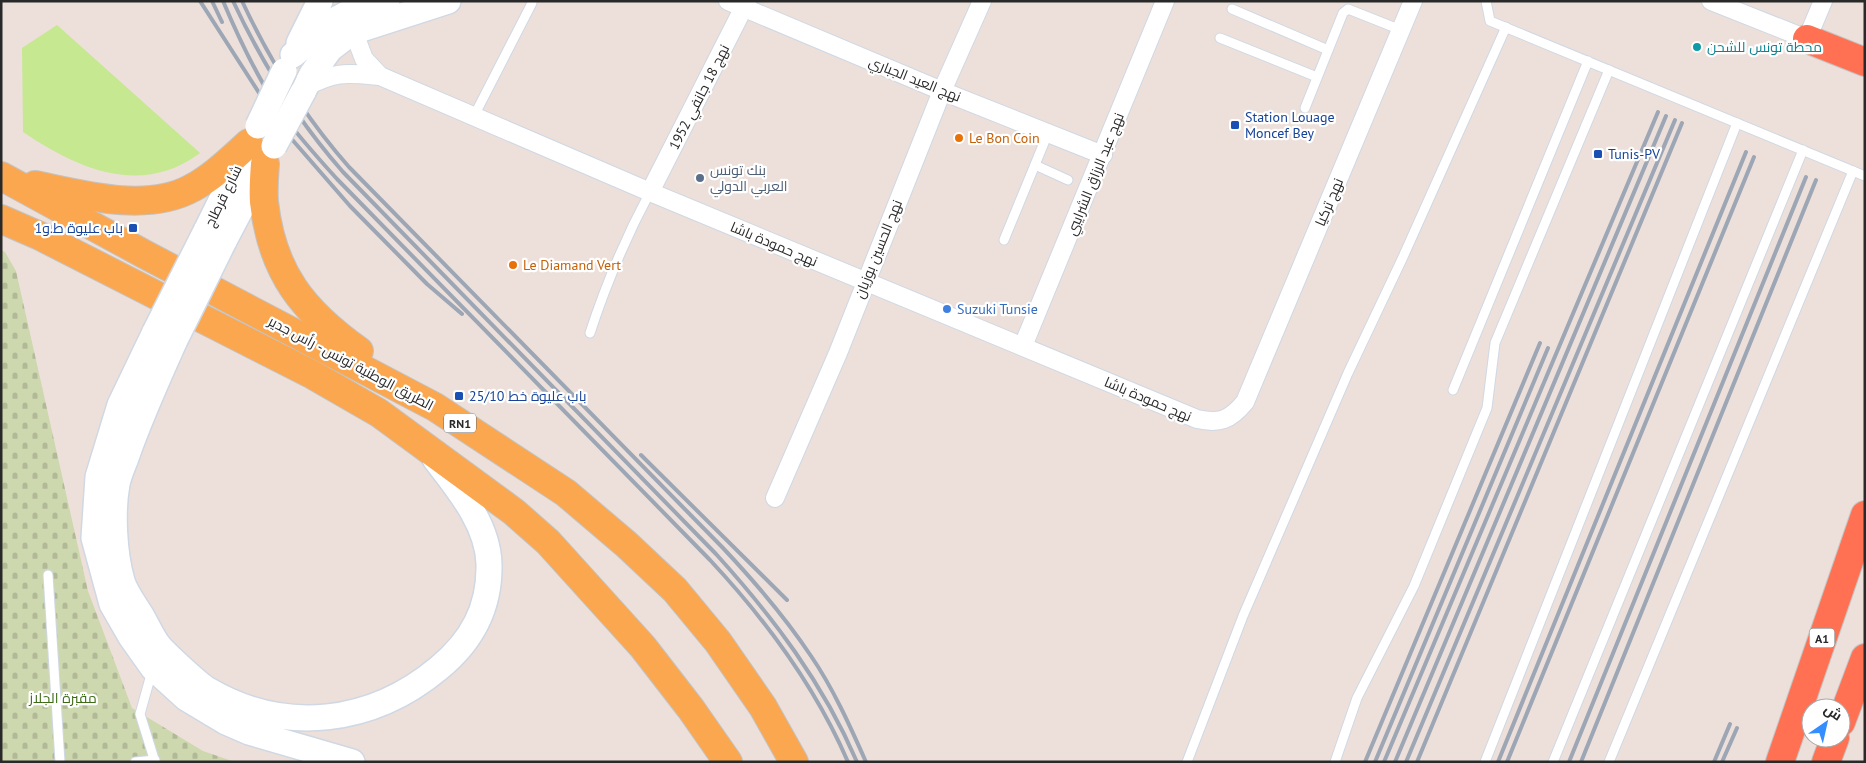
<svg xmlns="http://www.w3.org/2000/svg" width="1866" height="763" font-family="'PT Sans',Cairo,sans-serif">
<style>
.grass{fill:#c5e891}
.cemetery{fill:url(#cemetery-stones)}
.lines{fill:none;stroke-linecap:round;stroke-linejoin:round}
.lane-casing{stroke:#cfd8e3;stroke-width:11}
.street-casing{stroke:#cfd8e3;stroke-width:20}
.secondary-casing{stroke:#cfd8e3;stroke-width:28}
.primary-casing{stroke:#c3c3c3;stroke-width:30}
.highway-casing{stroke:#c3c3c3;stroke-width:30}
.lane{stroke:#fff;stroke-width:9}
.street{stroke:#fff;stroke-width:18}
.secondary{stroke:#fff;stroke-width:25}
.primary{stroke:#fba750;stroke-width:28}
.highway{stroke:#ff7152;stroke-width:28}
.rail{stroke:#9ca6b5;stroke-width:4}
.secondary-bridge-casing{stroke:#cfd8e3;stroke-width:28;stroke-linecap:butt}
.secondary-bridge{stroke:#fff;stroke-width:25}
.culture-dot{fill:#0f9aa8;stroke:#fff;stroke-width:2}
.transit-dot{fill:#1a4fb4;stroke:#fff;stroke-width:2}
.food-dot{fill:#e8710a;stroke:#fff;stroke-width:2}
.service-dot{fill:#5c6f8a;stroke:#fff;stroke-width:2}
.shop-dot{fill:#3f7fe0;stroke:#fff;stroke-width:2}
.labels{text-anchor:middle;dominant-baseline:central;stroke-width:4.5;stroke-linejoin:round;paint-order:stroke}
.shield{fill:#fff;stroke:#696969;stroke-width:1}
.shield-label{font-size:12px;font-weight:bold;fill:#292929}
.culture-label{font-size:14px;fill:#0d838f;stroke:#fff;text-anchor:start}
.street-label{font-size:14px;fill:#292929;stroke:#fff}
.transit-label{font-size:14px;fill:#164399;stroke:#fff;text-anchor:start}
.food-label{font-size:14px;fill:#c56008;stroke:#fff;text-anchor:start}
.service-label{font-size:14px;fill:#4e5e75;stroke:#fff;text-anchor:start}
.shop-label{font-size:14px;fill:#366cbe;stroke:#fff;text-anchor:start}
.park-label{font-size:14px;fill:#3c6b14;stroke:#fff}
</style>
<defs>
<pattern id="cemetery-stones" width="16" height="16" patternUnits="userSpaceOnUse" patternTransform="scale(1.25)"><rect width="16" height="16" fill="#ced8af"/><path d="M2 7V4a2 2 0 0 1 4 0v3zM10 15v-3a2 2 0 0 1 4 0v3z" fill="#b1b997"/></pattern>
</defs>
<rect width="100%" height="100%" fill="#ede0da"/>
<path class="grass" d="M57,25L200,153C141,197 78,169 23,132L22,48Z"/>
<polygon class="cemetery" points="1,250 5,252 16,271 88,591 132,708 203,751 235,762 1,762"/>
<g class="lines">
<defs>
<g id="lane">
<polyline points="1486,1 1490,21 1865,176"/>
<polyline points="1232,9 1328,50"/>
<polyline points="1220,38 1317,77"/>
<polyline points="1305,108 1343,13 1348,9 1401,30"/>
<polyline points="474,116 532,3"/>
<polyline points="1035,165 1068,180"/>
<polyline points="1004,240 1048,133"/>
<path d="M590,333C606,284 626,237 650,192"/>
<polyline points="1453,390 1588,61"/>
<polyline points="48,575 60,762"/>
<polyline points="152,671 140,714 155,762"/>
<polyline points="135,762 155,760"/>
<polyline points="1187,762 1243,616 1348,373 1403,257 1506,27"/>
<polyline points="1335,762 1357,698 1414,586 1487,408 1495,343 1609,70"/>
<polyline points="1485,762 1737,123"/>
<polyline points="1553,762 1803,150"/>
<polyline points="1609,762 1853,171"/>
</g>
<g id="street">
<polyline points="728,1 942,91 1103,155"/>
<polyline points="1711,1 1807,39 1823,1"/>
<path d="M350,22L364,59L380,76L650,192L1197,419C1220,424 1230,420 1245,402L1413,1"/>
<path d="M305,87C337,71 345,73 380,76"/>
<polyline points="650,192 747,1"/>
<polyline points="1023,346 1165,1"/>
<polyline points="775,498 838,353 942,91 982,1"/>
</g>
<g id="secondary">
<polyline points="299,43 320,1"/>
<polyline points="293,55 333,21 348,13 387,1"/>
<polyline points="303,92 312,74 330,49 352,32 448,1"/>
<polyline points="206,231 248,146"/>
<polyline points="224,241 265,163"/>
<polyline points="155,332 120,405 98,477 94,538 112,604 131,637 153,668 186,698 226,722 249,732 352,762"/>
<path d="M175,340C158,378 141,415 127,455C124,464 119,474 117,484C112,512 114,553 122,581C125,592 135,605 141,615C147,625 152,637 159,646C167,655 199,685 208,690C285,735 372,724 439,668C472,641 490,608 489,564C488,524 458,489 435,459"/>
</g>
<g id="primary">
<path d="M265,164C264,177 263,190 264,202C272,273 303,311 359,351"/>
<polyline points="1,176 144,254 435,407 566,493 626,544 675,590 718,642 763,707 794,762"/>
<path d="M35,185C82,195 147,213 192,188C213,177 231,159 249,143"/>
<polyline points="1,219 40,236 313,375 379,413 514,512 548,542 643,647 691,709 728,762"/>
</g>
<g id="highway">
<polyline points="1807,39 1865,62"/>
<polyline points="1841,722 1865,658"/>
<polyline points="1780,762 1865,515"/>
<polyline points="1826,762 1835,738"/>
</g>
</defs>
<use href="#lane" class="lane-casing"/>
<use href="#street" class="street-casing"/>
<use href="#secondary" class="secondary-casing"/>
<use href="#primary" class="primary-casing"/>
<use href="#highway" class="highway-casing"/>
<use href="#lane" class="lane"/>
<use href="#street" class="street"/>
<use href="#secondary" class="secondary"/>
<use href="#primary" class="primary"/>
<use href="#highway" class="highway"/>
<g class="rail">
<polyline points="200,1 272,113 289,136 350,206 427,284 462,314"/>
<polyline points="212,1 222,22"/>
<path d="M223,1C239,39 257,77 280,111C297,135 317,157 337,179L710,560C766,620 815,686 848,762"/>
<path d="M233,1C262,63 298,121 343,172L716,554C773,617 823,683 857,762"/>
<path d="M242,1C270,61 305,117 349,167L723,548C755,582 785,617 811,656C833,688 850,726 866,762"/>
<polyline points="641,455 787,600"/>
<polyline points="1365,762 1540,343"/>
<polyline points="1375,762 1548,348"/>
<polyline points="1384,762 1658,112"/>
<polyline points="1395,762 1666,116"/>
<polyline points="1406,762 1675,120"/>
<polyline points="1417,762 1682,123"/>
<polyline points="1498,762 1746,152"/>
<polyline points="1507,762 1754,157"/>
<polyline points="1569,762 1806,177"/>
<polyline points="1581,762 1816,180"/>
<polyline points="1714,762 1730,724"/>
<polyline points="1722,762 1737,728"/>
</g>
<defs>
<g id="secondary-bridge">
<polyline points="258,126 284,71"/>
<polyline points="274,146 303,92"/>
<polyline points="155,332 206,231"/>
<polyline points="175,340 224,241"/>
</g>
</defs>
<use href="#secondary-bridge" class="secondary-bridge-casing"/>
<use href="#secondary-bridge" class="secondary-bridge"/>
</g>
<circle class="culture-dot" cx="1697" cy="47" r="5"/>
<g class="transit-dot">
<rect x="1230" y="120" width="10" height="10" rx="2.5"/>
<rect x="1593" y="149" width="10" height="10" rx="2.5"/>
<rect x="128" y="223" width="10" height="10" rx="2.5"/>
<rect x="454" y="391" width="10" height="10" rx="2.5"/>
</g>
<g class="food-dot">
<circle cx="959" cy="138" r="5"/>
<circle cx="513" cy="265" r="5"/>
</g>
<circle class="service-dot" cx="700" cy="178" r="5"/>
<circle class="shop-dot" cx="947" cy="309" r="5"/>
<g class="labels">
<g class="shield">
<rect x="444" y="413.5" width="32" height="19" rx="4"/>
<rect x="1809.5" y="628.5" width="25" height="19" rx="4"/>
</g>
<g class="shield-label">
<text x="460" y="423">RN1</text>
<text x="1822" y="638">A1</text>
</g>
<g class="culture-label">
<text x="1707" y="47">محطة تونس للشحن</text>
</g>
<g class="street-label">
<text transform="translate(915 79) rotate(22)">نهج العيد الجباري</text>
<text transform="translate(699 97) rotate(-63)">نهج 18 جانفي 1952</text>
<text transform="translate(1095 174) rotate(-68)">نهج عبد الرزاق الشرايبي</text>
<text transform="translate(223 196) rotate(-64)">شارع قرطاج</text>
<text transform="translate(1329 202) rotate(-67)">نهج تركيا</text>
<text transform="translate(774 244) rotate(23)">نهج حمودة باشا</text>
<text transform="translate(878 249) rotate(-68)">نهج الحسين بوزيان</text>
<text transform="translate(351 363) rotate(28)">الطريق الوطنية تونس - رأس جدير</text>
<text transform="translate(1148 399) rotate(23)">نهج حمودة باشا</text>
</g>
<g class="transit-label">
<text x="1245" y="117">Station Louage<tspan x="1245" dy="16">Moncef Bey</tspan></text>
<text x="1608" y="154">Tunis-PV</text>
<text x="123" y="228" text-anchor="end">باب عليوة ط.و1</text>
<text x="469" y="396">باب عليوة خط 25/10</text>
</g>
<g class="food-label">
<text x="969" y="138">Le Bon Coin</text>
<text x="523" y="265">Le Diamand Vert</text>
</g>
<g class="service-label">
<text x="710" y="170">بنك تونس<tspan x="710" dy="16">العربي الدولي</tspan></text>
</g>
<g class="shop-label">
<text x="957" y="309">Suzuki Tunsie</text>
</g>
<g class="park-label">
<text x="63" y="698">مقبرة الجلاز</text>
</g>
</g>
<rect width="1866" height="763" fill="none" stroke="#292929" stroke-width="5"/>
<g transform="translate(1826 723) rotate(34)"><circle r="24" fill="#ffffff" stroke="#a9a9a9"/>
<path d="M0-4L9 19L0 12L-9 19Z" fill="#348eff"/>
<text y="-8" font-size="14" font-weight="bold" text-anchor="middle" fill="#292929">ش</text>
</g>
</svg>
